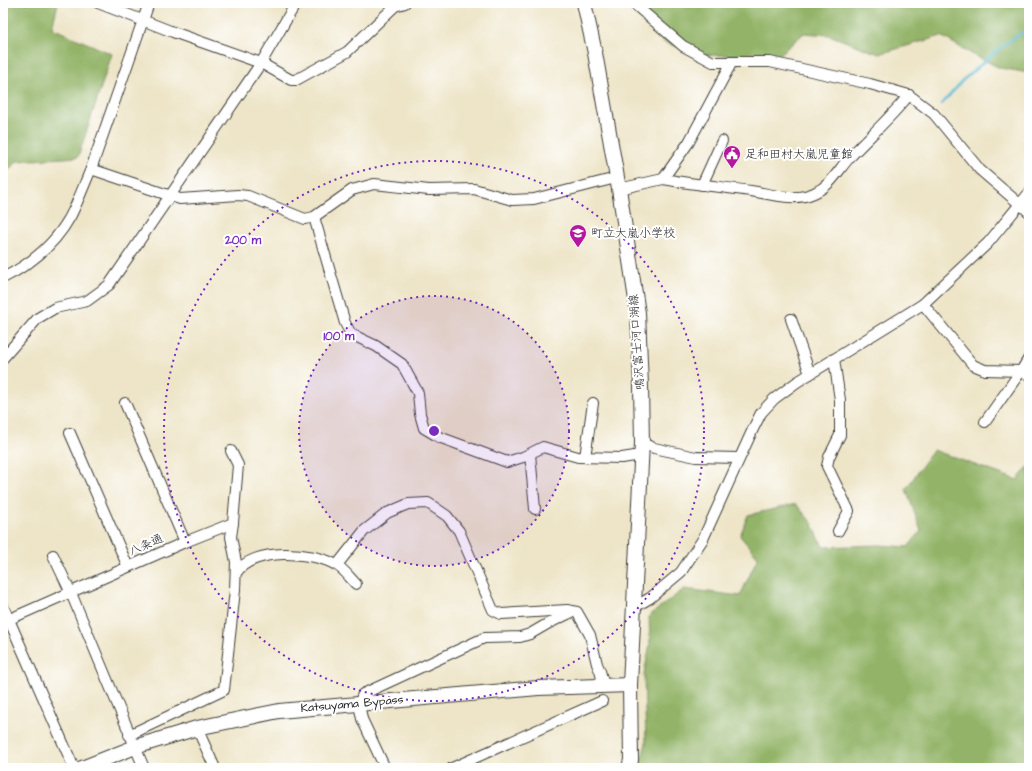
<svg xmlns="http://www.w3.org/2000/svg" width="1032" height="771" font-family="'Architects Daughter','Klee One',sans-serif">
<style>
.forest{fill:#93b468;stroke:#586842}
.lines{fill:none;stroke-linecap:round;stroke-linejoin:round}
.stream{stroke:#54b8d3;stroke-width:2.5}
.street-casing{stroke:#3c3a36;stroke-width:12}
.secondary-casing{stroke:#3c3a36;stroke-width:16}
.street{stroke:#fff;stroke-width:10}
.secondary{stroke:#fff;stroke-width:14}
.ring{fill:none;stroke:#7b2cbf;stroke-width:2;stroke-dasharray:2 4}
.labels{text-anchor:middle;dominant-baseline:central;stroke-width:4;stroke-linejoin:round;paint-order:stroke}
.poi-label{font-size:12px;fill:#1c1c1c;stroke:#fff;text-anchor:start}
.street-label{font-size:12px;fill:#1c1c1c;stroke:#fff}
.centre{fill:#7b2cbf;stroke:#fff;stroke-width:2}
.ring-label{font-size:12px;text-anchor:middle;font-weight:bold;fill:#7b2cbf;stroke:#fff;stroke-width:4;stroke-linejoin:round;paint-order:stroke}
</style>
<rect width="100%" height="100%" fill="#fff"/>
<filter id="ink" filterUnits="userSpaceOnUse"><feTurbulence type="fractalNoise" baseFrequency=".025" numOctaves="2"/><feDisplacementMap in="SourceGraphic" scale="8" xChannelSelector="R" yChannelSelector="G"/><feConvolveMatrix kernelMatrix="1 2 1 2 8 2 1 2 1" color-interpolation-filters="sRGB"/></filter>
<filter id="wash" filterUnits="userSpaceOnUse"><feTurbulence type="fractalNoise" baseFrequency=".012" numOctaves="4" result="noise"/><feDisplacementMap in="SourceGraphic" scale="16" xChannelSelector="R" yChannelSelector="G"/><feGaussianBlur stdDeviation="0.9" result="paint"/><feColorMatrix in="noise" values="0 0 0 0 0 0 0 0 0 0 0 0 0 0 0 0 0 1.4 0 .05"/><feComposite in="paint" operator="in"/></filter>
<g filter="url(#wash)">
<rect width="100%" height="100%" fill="#eee5c8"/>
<g class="forest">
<polygon points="3,3 58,3 52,28 112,54 78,157 17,161 3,176"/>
<polygon points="639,3 1029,3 1029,73 1000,68 972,54 941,36 879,54 829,35 804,33 778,56 704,55 663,42"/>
<polygon points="933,450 1017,480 1029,466 1029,768 639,768 646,743 644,674 650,644 649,616 684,589 740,596 758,557 740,536 748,515 796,504 812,523 823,547 878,545 908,547 921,531 906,489"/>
</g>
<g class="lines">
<polyline class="stream" points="942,104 963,80 1001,47 1029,28"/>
</g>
</g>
<g filter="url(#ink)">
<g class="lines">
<defs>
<g id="street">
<polyline points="98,3 173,32 261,63 291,80 296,80 347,52 395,6 405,3"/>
<polyline points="149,3 91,169 180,199 238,195 248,196 305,219 314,217 352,190 374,184 429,190 474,189 512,200 534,199 616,178"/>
<polyline points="633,3 683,46 713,62 732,62"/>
<path d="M663,179C692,184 722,187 751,191C772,194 794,202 814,193C832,185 838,170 850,157C870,136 891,117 909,95"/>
<polyline points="702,185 722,141"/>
<polyline points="619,189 663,179 689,142 732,62 770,62 870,84 909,95 934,114 980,170 1029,212"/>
<polyline points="314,217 345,323 351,334 376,346 402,364 418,393 420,414 424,428 439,437 507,462 523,457 543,447 578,457 622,458 641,455"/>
<path d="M3,278C31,264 55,244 70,217C78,202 84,185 91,169"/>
<polyline points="923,304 973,365 985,370 1021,371 1029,358"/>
<polyline points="791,319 810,374"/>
<polyline points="3,358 38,318 55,308 87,301 109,285 261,63 296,3"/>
<polyline points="834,359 840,400 840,435 829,457 827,466 849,511 838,531"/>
<polyline points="125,403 185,542"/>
<polyline points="985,422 1021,371 1029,375"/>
<polyline points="70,433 128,567"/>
<polyline points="642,443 654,448 696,457 738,458"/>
<polyline points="530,454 535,509"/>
<polyline points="585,457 593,403"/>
<polyline points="53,555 71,593 144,768"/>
<polyline points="337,565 364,531 387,513 408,504 428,503 447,516 459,531 493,610 501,614 567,610 577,612 590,635 597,664 600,671 604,686"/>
<path d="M236,573C253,547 312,551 336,565C344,569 350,578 356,584"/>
<polyline points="3,606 74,768"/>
<polyline points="633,608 650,598 681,572 703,539 753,429 761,413 774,399 797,382 923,304 988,243 1029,193"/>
<polyline points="3,622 185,542 233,523 238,465 231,451"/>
<polyline points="197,728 215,768"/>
<polyline points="129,735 224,690 235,590 236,562 231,537 233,523"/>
<polyline points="385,768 362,719 359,704 363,694 484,638 520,637 530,634 549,623 572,612"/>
<polyline points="452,768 602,701"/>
</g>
<g id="secondary">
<polyline points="584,3 595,53 619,189 638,313 641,386 642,443 630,685 631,760 629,768"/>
<polyline points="82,768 135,747 197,728 279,711 538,688 630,685"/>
</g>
</defs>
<use href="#street" class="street-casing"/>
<use href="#secondary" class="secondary-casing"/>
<use href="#street" class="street"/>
<use href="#secondary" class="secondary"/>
</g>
</g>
<circle cx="434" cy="431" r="135" fill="#7b2cbf" fill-opacity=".12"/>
<g class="ring">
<circle cx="434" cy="431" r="135"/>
<circle cx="434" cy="431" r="270"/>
</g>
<defs>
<symbol id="civic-pin" viewBox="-11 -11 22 30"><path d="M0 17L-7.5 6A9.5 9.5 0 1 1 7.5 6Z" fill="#b5179e" stroke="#fff"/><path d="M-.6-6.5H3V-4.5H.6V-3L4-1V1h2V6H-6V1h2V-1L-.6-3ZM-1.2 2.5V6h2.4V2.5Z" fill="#fff"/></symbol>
<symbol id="school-pin" viewBox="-11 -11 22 30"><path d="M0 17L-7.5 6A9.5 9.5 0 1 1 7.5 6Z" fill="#b5179e" stroke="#fff"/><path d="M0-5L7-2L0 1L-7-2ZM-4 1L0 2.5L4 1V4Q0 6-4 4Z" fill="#fff"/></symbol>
</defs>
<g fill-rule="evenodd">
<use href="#civic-pin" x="722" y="144" width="20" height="27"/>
<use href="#school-pin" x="568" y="223" width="20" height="27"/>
</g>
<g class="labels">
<g class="poi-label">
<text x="745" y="154">足和田村大嵐児童館</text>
<text x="591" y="233">町立大嵐小学校</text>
</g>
<g class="street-label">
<text transform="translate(637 342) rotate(-94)">鳴沢富士河口湖線</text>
<text transform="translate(146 545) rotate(-24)">八条通</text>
<text transform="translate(352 704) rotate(-5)">Katsuyama Bypass</text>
</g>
</g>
<circle cx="434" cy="431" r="6" class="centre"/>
<g class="ring-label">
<text x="243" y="244">200 m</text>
<text x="339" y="340">100 m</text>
</g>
<rect width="1032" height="771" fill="none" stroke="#fff" stroke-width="16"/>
</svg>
